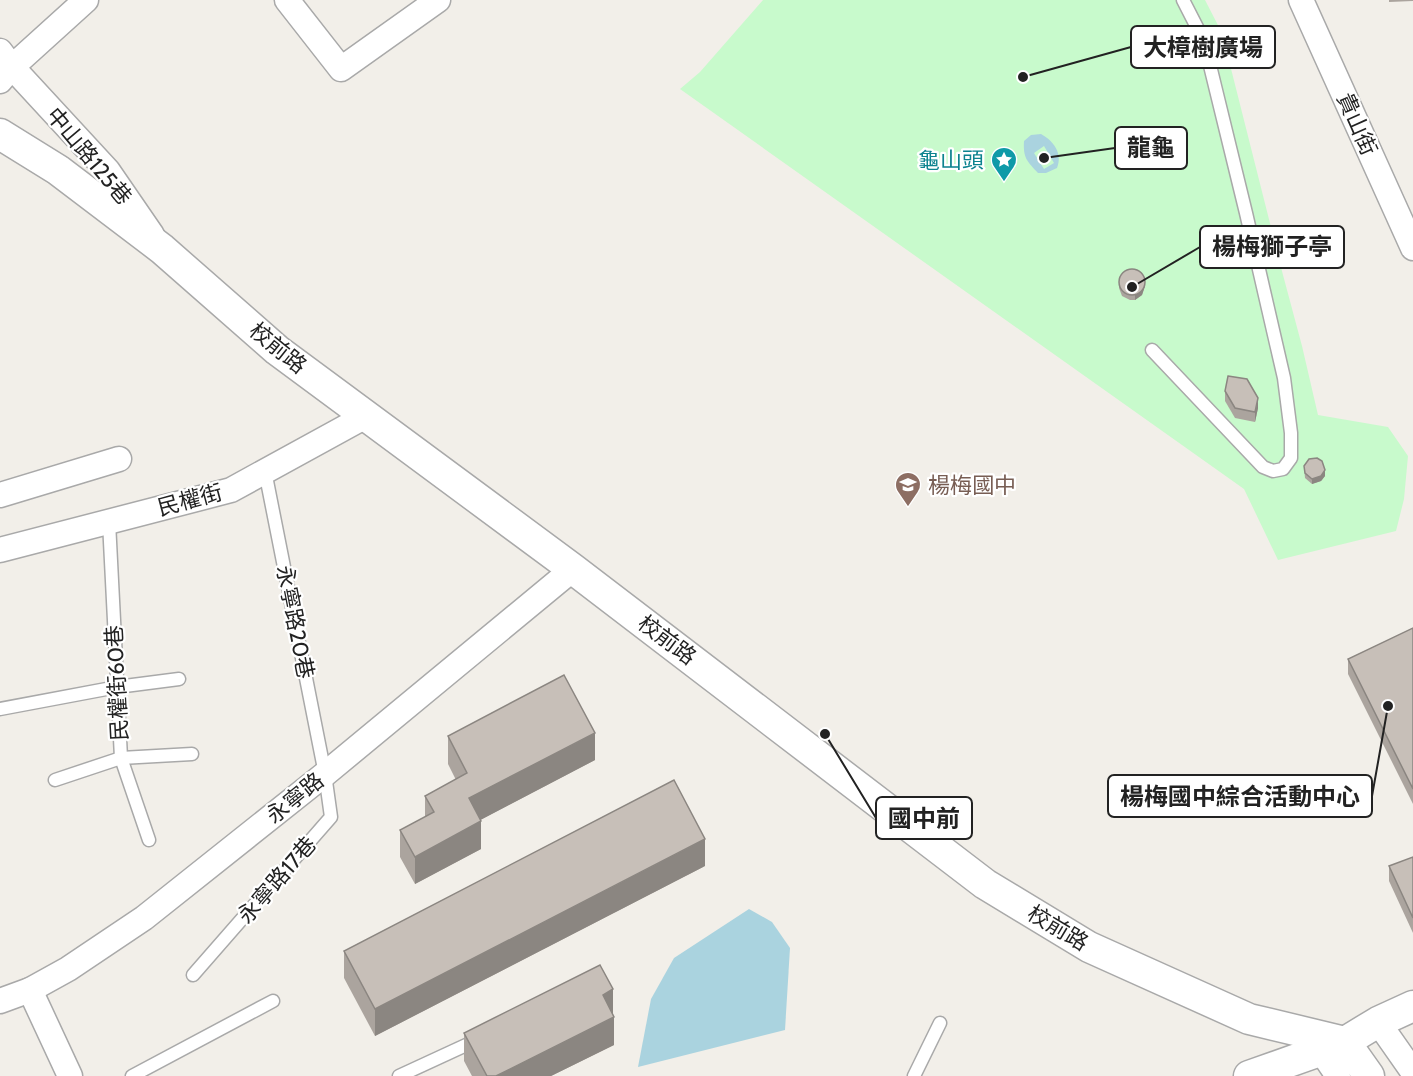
<svg xmlns="http://www.w3.org/2000/svg" width="1413" height="1076" font-family="Cabin,'Noto Sans TC',sans-serif">
<style>
.park{fill:#c8facc}
.water{fill:#aad3df;fill-rule:evenodd}
.lines{fill:none;stroke-linecap:round;stroke-linejoin:round}
.service-casing{stroke:#a9a9a9;stroke-width:15}
.minor-casing{stroke:#a9a9a9;stroke-width:27}
.tertiary-casing{stroke:#a9a9a9;stroke-width:33}
.service{stroke:#fff;stroke-width:12}
.minor{stroke:#fff;stroke-width:24}
.tertiary{stroke:#fff;stroke-width:30}
.wall{fill:#aba49e}
.shaded-wall{fill:#8b8681}
.building{fill:#c7bfb8;stroke:#8b8681;stroke-width:1.5}
.labels{text-anchor:middle;dominant-baseline:central;stroke-width:4.5;stroke-linejoin:round;paint-order:stroke}
.street-label{font-size:22px;fill:#222;stroke:#fff}
.culture-label{font-size:22px;fill:#0d838f;stroke:#fff;text-anchor:end}
.education-label{font-size:22px;fill:#785e54;stroke:#fff;text-anchor:start}
.leader{fill:none;stroke:#222;stroke-width:2}
.callout-dot{fill:#222;stroke:#fff;stroke-width:2}
.callout{fill:#fff;stroke:#222;stroke-width:2}
.callout-label{font-size:24px;text-anchor:middle;font-weight:bold;fill:#222}
</style>
<rect width="100%" height="100%" fill="#f2efe9"/>
<polygon class="park" points="763,0 1205,0 1222,33 1283,275 1302,346 1318,415 1388,427 1408,456 1404,499 1396,531 1278,560 1244,489 680,89 700,72"/>
<g class="water">
<path d="M1041,134C1054,141 1063,154 1057,168L1046,173H1038C1027,161 1023,158 1024,141L1031,135ZM1044,146L1054,163L1044,169L1034,153Z"/>
<polygon points="749,909 772,922 790,948 785,1030 638,1067 651,999 674,958"/>
</g>
<g class="lines">
<defs>
<g id="service">
<polyline points="1152,350 1263,467 1273,471 1283,469 1291,458 1291,433 1284,378 1246,213 1204,41 1183,0"/>
<polyline points="109,522 121,758 149,840"/>
<polyline points="0,709 117,687 179,679"/>
<polyline points="55,780 121,758 192,754"/>
<polyline points="193,975 331,817 325,774 265,471"/>
<polyline points="132,1076 273,1001"/>
<polyline points="399,1076 477,1040"/>
<polyline points="914,1076 940,1023"/>
</g>
<g id="minor">
<polyline points="287,0 341,69 438,0"/>
<polyline points="1301,0 1413,248"/>
<polyline points="0,51 12,67 108,171 152,235"/>
<polyline points="0,81 12,67 86,0"/>
<polyline points="0,495 119,459"/>
<polyline points="0,550 231,490 366,416"/>
<polyline points="30,990 70,1076"/>
<polyline points="0,1001 30,990 68,969 144,918 325,774 573,569"/>
<polyline points="1378,1022 1413,1072"/>
<polyline points="1321,1051 1338,1076"/>
</g>
<g id="tertiary">
<polyline points="0,134 58,170 162,249 277,350 573,569 985,884 1089,947 1249,1019 1345,1042 1369,1076"/>
<polyline points="1249,1076 1345,1042 1378,1022 1413,1006"/>
</g>
</defs>
<use href="#service" class="service-casing"/>
<use href="#minor" class="minor-casing"/>
<use href="#tertiary" class="tertiary-casing"/>
<use href="#service" class="service"/>
<use href="#minor" class="minor"/>
<use href="#tertiary" class="tertiary"/>
</g>
<g class="wall">
<polygon points="1389,0 1413,0 1413,1 1389,2"/>
<polygon points="1119,282 1145,286 1142,295 1135,300 1130,300 1122,296 1119,288"/>
<polygon points="1225,391 1258,408 1255,422 1235,418 1225,401"/>
<polygon points="1304,466 1325,476 1321,481 1312,484 1305,478"/>
<polygon points="1413,628 1413,804 1348,674 1348,659"/>
<polygon points="448,736 595,760 480,820 481,849 415,884 400,857 400,830 425,817 425,796 456,780 448,764"/>
<polygon points="1413,857 1413,933 1389,881 1389,866"/>
<polygon points="705,866 375,1036 344,978 344,951"/>
<polygon points="613,1015 614,1045 551,1076 472,1076 464,1061 464,1033"/>
</g>
<g class="shaded-wall">
<polygon points="1145,281 1145,286 1142,295 1135,300 1135,295"/>
<polygon points="1258,398 1258,408 1255,422 1255,412"/>
<polygon points="1325,470 1325,476 1321,481 1312,484 1312,479"/>
<polygon points="595,733 595,760 469,826 469,798"/>
<polygon points="481,821 481,849 415,884 415,857"/>
<polygon points="705,839 705,866 375,1036 375,1009"/>
<polygon points="613,989 613,1017 603,995"/>
<polygon points="614,1017 614,1045 551,1076 496,1076"/>
</g>
<g class="building">
<circle cx="1132" cy="282" r="13"/>
<polygon points="1228,376 1247,379 1258,398 1255,412 1235,408 1225,391"/>
<polygon points="1317,458 1322,461 1325,470 1321,476 1312,479 1305,473 1304,466 1309,459"/>
<polygon points="1413,628 1413,789 1348,659"/>
<polygon points="564,675 595,733 469,798 481,821 415,857 400,830 434,812 425,796 467,773 448,736"/>
<polygon points="674,780 705,839 375,1009 344,951"/>
<polygon points="1413,857 1413,918 1389,866"/>
<polygon points="600,965 613,989 603,995 614,1017 496,1076 487,1076 464,1033"/>
</g>
<defs>
<symbol id="sight-pin" viewBox="-11 -11 22 30"><path d="M0 17L-7.5 6A9.5 9.5 0 1 1 7.5 6Z" fill="#0f9aa8" stroke="#fff"/><path d="M0-6L1.8-2.2L6-1.7L2.9 1.2L3.7 5.4L0 3.3L-3.7 5.4L-2.9 1.2L-6-1.7L-1.8-2.2Z" fill="#fff"/></symbol>
<symbol id="school-pin" viewBox="-11 -11 22 30"><path d="M0 17L-7.5 6A9.5 9.5 0 1 1 7.5 6Z" fill="#8d6e63" stroke="#fff"/><path d="M0-5L7-2L0 1L-7-2ZM-4 1L0 2.5L4 1V4Q0 6-4 4Z" fill="#fff"/></symbol>
</defs>
<g fill-rule="evenodd">
<use href="#sight-pin" x="989" y="145" width="30" height="40"/>
<use href="#school-pin" x="893" y="470" width="30" height="40"/>
</g>
<g class="labels">
<g class="street-label">
<text transform="translate(1357 124) rotate(66)">貴山街</text>
<text transform="translate(89 156) rotate(50)">中山路125巷</text>
<text transform="translate(278 348) rotate(39)">校前路</text>
<text transform="translate(190 500) rotate(-15)">民權街</text>
<text transform="translate(295 622) rotate(79)">永寧路20巷</text>
<text transform="translate(667 640) rotate(37)">校前路</text>
<text transform="translate(117 683) rotate(-93)">民權街60巷</text>
<text transform="translate(295 798) rotate(-39)">永寧路</text>
<text transform="translate(277 880) rotate(-49)">永寧路17巷</text>
<text transform="translate(1058 928) rotate(31)">校前路</text>
</g>
<g class="culture-label">
<text x="984" y="160">龜山頭</text>
</g>
<g class="education-label">
<text x="928" y="485">楊梅國中</text>
</g>
</g>
<path class="leader" d="M1023 77L1131 47M1044 158L1115 148M1132 287L1200 247M1388 706L1372 796M825 734L876 818"/>
<g class="callout-dot">
<circle cx="1023" cy="77" r="6"/>
<circle cx="1044" cy="158" r="6"/>
<circle cx="1132" cy="287" r="6"/>
<circle cx="1388" cy="706" r="6"/>
<circle cx="825" cy="734" r="6"/>
</g>
<g class="callout">
<rect x="1131" y="26" width="144" height="42" rx="6"/>
<rect x="1115" y="127" width="72" height="42" rx="6"/>
<rect x="1200" y="226" width="144" height="42" rx="6"/>
<rect x="1108" y="775" width="264" height="42" rx="6"/>
<rect x="876" y="797" width="96" height="42" rx="6"/>
</g>
<g class="callout-label">
<text x="1203" y="56">大樟樹廣場</text>
<text x="1151" y="156">龍龜</text>
<text x="1272" y="255">楊梅獅子亭</text>
<text x="1240" y="805">楊梅國中綜合活動中心</text>
<text x="924" y="827">國中前</text>
</g>
</svg>
